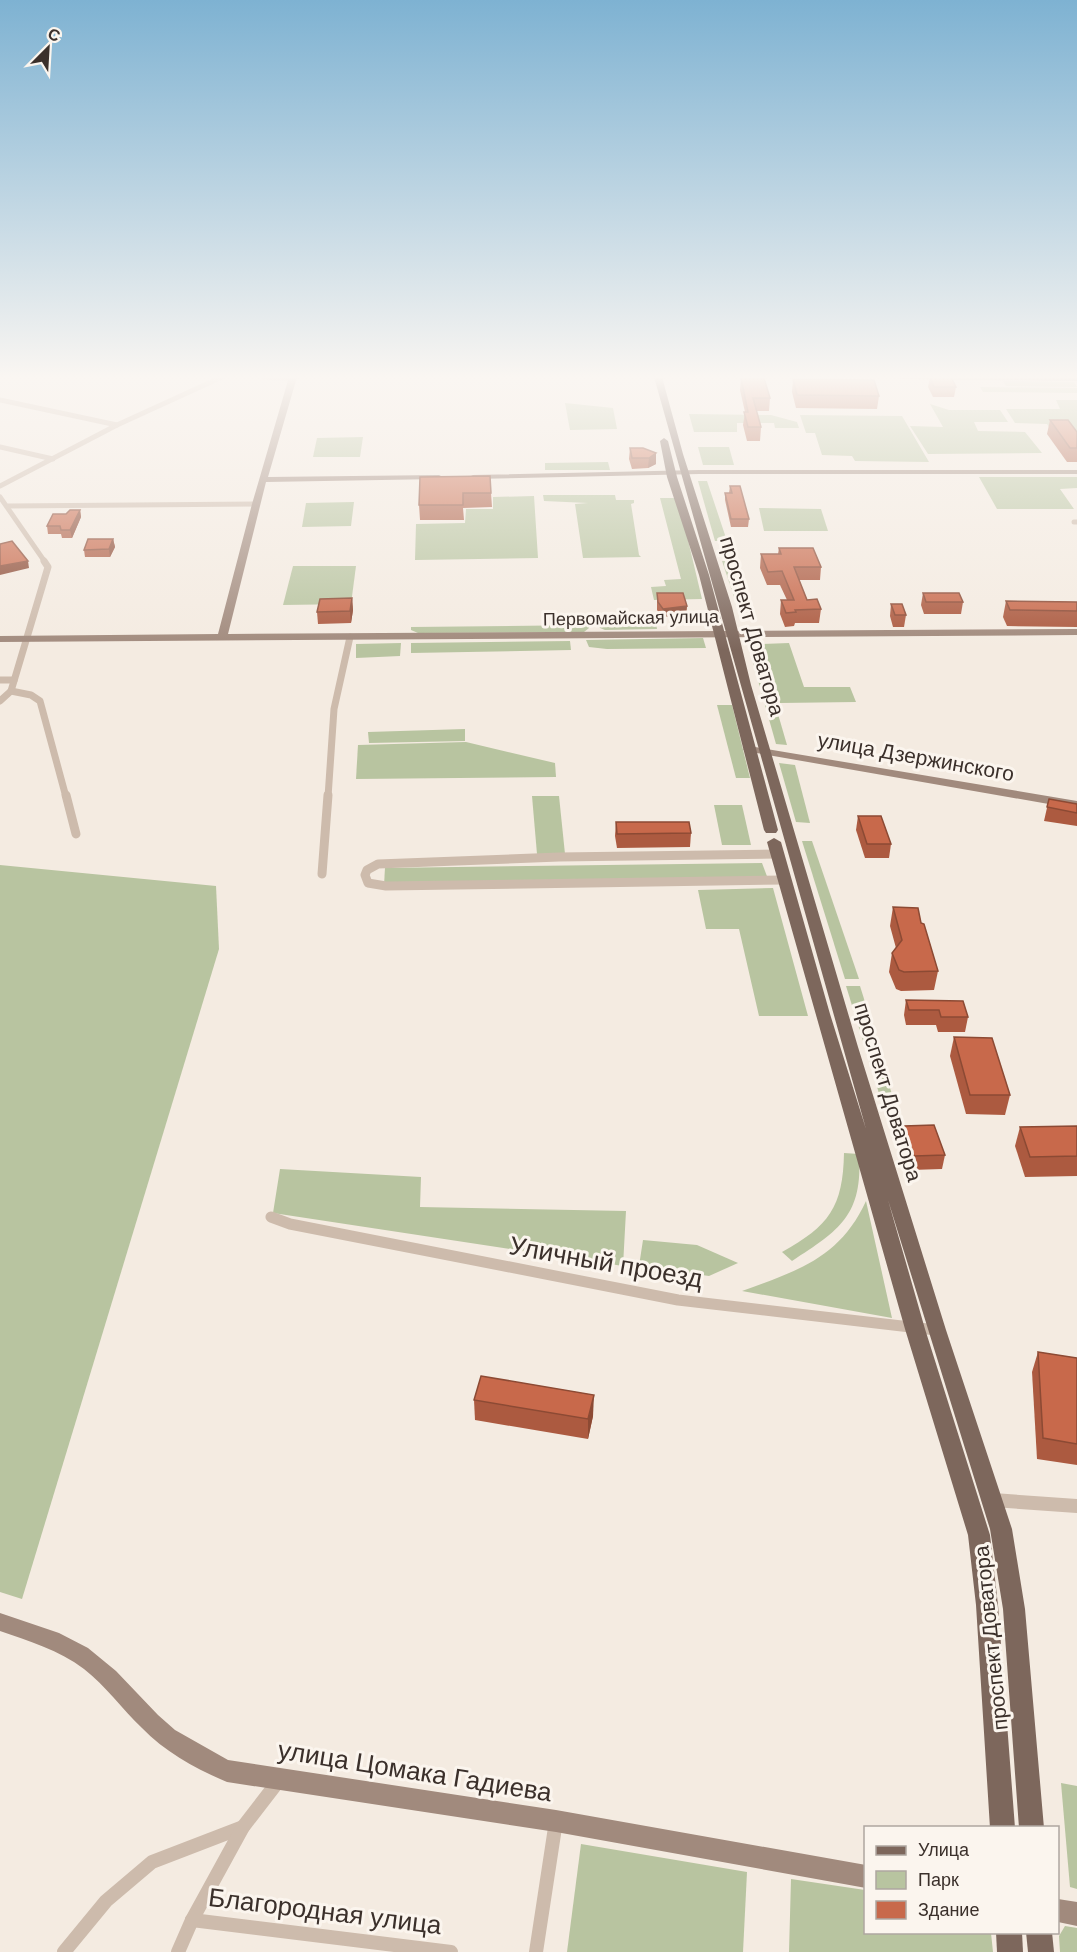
<svg xmlns="http://www.w3.org/2000/svg" width="1077" height="1952" font-family="'DM Sans',sans-serif">
<style>
.green{fill:#b8c4a0}
.lines{fill:none;stroke-linecap:round;stroke-linejoin:round}
.street-far4{stroke:#cdbbac;stroke-width:5}
.street-far3{stroke:#cdbbac;stroke-width:7}
.street-far2{stroke:#cdbbac;stroke-width:9}
.street-far1{stroke:#cdbbac;stroke-width:11}
.street{stroke:#cdbbac;stroke-width:14}
.secondary{fill:#a18a7d;fill-rule:evenodd}
.primary{fill:#7d675c;fill-rule:evenodd}
.wall{fill:#ac5a40}
.shaded-wall{fill:#8c4a34}
.building{fill:#c8694b;stroke:#8c4a34;stroke-width:1.5}
.labels{text-anchor:middle;dominant-baseline:central;stroke-width:6;stroke-linejoin:round;paint-order:stroke}
.far-street-label{font-size:18px;fill:#3b302b;stroke:#fbf5ee}
.street-label{font-size:21px;fill:#3b302b;stroke:#fbf5ee}
.near-street-label{font-size:26px;fill:#3b302b;stroke:#fbf5ee}
</style>
<rect width="100%" height="100%" fill="#f4ebe1"/>
<g class="green">
<polygon points="1003,381 1074,382 1077,387 1006,386"/>
<polygon points="980,387 1077,388 1077,393 983,392"/>
<polygon points="1056,400 1077,400 1077,430 1051,430 1047,424 1015,423 1006,409 1060,409"/>
<polygon points="565,403 613,408 617,429 570,430"/>
<polygon points="930,404 949,410 1000,410 1008,422 974,422 978,431 1025,432 1042,453 928,454 910,426 943,427"/>
<polygon points="689,414 771,415 797,422 799,428 775,428 774,423 737,423 737,432 694,432"/>
<polygon points="800,415 902,416 929,462 855,461 852,456 822,455 815,433 806,433"/>
<polygon points="363,437 360,457 313,457 317,438"/>
<polygon points="698,447 729,447 734,465 703,465"/>
<polygon points="608,462 610,470 545,470 545,463"/>
<polygon points="979,477 1077,477 1077,488 1060,489 1074,509 997,509"/>
<polygon points="698,481 707,481 727,541 715,541"/>
<polygon points="543,495 615,495 616,500 634,500 634,503 631,504 639,555 641,557 583,558 575,504 588,503 544,501"/>
<polygon points="534,496 538,558 415,560 416,524 465,523 466,509 493,509 493,497"/>
<polygon points="660,498 678,498 702,599 654,600 651,587 666,586 664,580 681,579"/>
<polygon points="354,502 351,526 302,527 306,503"/>
<polygon points="759,508 821,509 828,531 764,531"/>
<polygon points="722,561 733,561 745,596 734,597"/>
<polygon points="293,566 356,566 351,604 283,605"/>
<polygon points="656,623 657,629 605,630 600,628 598,624"/>
<polygon points="589,625 589,628 584,632 418,633 411,630 411,627"/>
<polygon points="703,638 706,648 607,649 589,647 586,640"/>
<polygon points="570,641 571,650 411,653 411,643"/>
<polygon points="401,643 400,656 356,658 356,644"/>
<polygon points="789,643 804,687 850,687 856,702 780,703 760,644"/>
<polygon points="752,659 762,659 787,745 776,744"/>
<polygon points="717,705 732,705 750,778 736,778"/>
<polygon points="465,729 465,741 369,743 368,732"/>
<polygon points="466,742 555,763 556,777 356,779 358,745"/>
<polygon points="779,763 795,765 810,823 796,822"/>
<polygon points="532,796 559,796 565,854 537,854"/>
<polygon points="714,805 742,805 751,845 722,845"/>
<polygon points="802,841 812,841 859,979 845,979"/>
<polygon points="762,863 768,879 384,885 385,868"/>
<polygon points="0,865 216,886 219,949 22,1599 0,1592"/>
<polygon points="773,888 808,1016 759,1016 739,929 706,929 698,890"/>
<polygon points="846,986 860,986 878,1044 864,1044"/>
<polygon points="866,1049 878,1049 898,1114 885,1114"/>
<path d="M844,1153L859,1154C863,1215 840,1230 792,1261L782,1252C829,1226 843,1207 844,1153Z"/>
<polygon points="280,1169 421,1177 420,1207 626,1211 623,1266 273,1213"/>
<path d="M866,1201L892,1318L742,1291C797,1271 840,1258 866,1201Z"/>
<polygon points="643,1240 697,1245 738,1263 709,1276 639,1266"/>
<polygon points="1061,1783 1077,1786 1077,1889 1070,1887"/>
<polygon points="581,1844 747,1872 743,1952 567,1952"/>
<polygon points="791,1879 865,1890 866,1932 991,1933 993,1952 789,1952"/>
<polygon points="1065,1926 1077,1928 1077,1952 1060,1952 1059,1936"/>
</g>
<g class="lines">
<g class="street-far4">
<polyline points="264,377 291,379"/>
<polyline points="0,400 117,425"/>
<polyline points="0,447 53,459"/>
<polyline points="0,486 117,425 222,377"/>
<polyline points="0,497 45,562"/>
<polyline points="8,506 256,504"/>
<polyline points="1074,522 1077,522"/>
</g>
<g class="street-far3">
<polyline points="0,680 14,680"/>
<polyline points="11,691 31,695 40,701 66,797"/>
<polyline points="0,701 11,691 48,567 44,561"/>
<polyline points="328,797 334,709 350,637"/>
</g>
<g class="street-far2">
<polyline points="66,795 76,834"/>
<polyline points="777,854 559,857 378,864 367,870 365,875 368,883 386,886 785,880"/>
<polyline points="322,874 328,795"/>
</g>
<polyline class="street-far1" points="271,1217 290,1224 678,1300 936,1330"/>
<g class="street">
<polyline points="993,1500 1077,1506"/>
<polyline points="192,1920 451,1952"/>
<polyline points="64,1952 106,1901 152,1862 243,1827"/>
<polyline points="178,1952 192,1920 243,1827 280,1779"/>
<polyline points="536,1952 556,1821"/>
</g>
<g class="secondary">
<polygon points="289,377 297,377 268,477 439,475 443,477 439,479 266,482 228,634 1077,629 1077,635 0,642 0,636 218,634 252,504"/>
<polygon points="699,470 1077,470 1077,474 699,474 473,479 469,477 473,475"/>
<polygon points="749,746 1077,801 1077,809 745,751 743,749"/>
<path d="M0,1613L59,1633L88,1648L116,1671L158,1715L175,1730L228,1760L556,1810L866,1865V1888L556,1832L227,1782C196,1769 165,1752 142,1728C122,1709 106,1686 84,1669C59,1650 29,1641 0,1631Z"/>
<polygon points="1058,1899 1077,1902 1077,1926 1058,1922"/>
</g>
<g class="primary">
<polygon points="654,377 662,377 683,454 732,607 751,685 858,1047 946,1330 1012,1529 1025,1609 1044,1828 1019,1828 1003,1609 990,1529 888,1200 925,1329 990,1535 998,1605 1015,1828 990,1828 976,1605 968,1535 905,1329 767,842 774,838 781,842 830,1014 866,1129"/>
<polygon points="897,377 1077,377 1077,381 901,379"/>
<polygon points="664,438 668,441 677,477 709,575 778,830 776,833 766,833 764,830 699,575 667,477 660,441"/>
<polygon points="996,1932 1022,1932 1023,1952 997,1952"/>
<polygon points="1026,1932 1052,1932 1054,1952 1028,1952"/>
</g>
</g>
<g class="wall">
<polygon points="930,377 956,387 954,397 933,397 928,387"/>
<polygon points="741,378 770,398 769,411 756,411 761,427 760,441 747,441 743,425 745,412 740,390"/>
<polygon points="793,379 879,396 877,409 796,408 792,392"/>
<polygon points="1050,420 1077,432 1077,462 1067,462 1047,434"/>
<polygon points="630,448 656,453 656,464 648,468 632,469 629,459"/>
<polygon points="420,477 491,493 492,507 463,508 464,520 420,520 419,505"/>
<polygon points="730,486 749,519 748,527 731,527 725,500 725,493 729,493"/>
<polygon points="80,510 81,517 72,538 62,538 61,534 48,534 47,526 66,514"/>
<polygon points="113,539 115,547 110,557 85,557 84,550"/>
<polygon points="779,548 821,567 820,580 799,580 807,600 821,609 819,623 795,623 794,626 785,627 780,614 781,600 787,600 780,585 767,585 760,568 761,554 778,554"/>
<polygon points="657,593 687,606 686,614 662,617 657,610"/>
<polygon points="923,593 963,602 961,614 924,614 921,605"/>
<polygon points="352,598 353,610 351,623 318,624 317,612"/>
<polygon points="1006,601 1077,602 1077,627 1007,626 1003,617"/>
<polygon points="891,604 906,615 904,627 893,627 890,616"/>
<polygon points="1049,799 1077,804 1077,826 1044,821"/>
<polygon points="858,816 891,844 889,858 865,858 856,830"/>
<polygon points="616,822 691,833 690,847 617,848 615,836"/>
<polygon points="893,907 921,923 938,971 934,990 901,991 896,989 889,972 892,953 896,948 890,926"/>
<polygon points="906,1000 968,1017 965,1032 938,1032 936,1025 906,1025 904,1015"/>
<polygon points="954,1037 1010,1095 1005,1115 966,1114 950,1056"/>
<polygon points="904,1126 945,1155 942,1169 911,1170 902,1141"/>
<polygon points="1077,1126 1077,1176 1025,1177 1015,1146 1020,1127"/>
<polygon points="1038,1352 1077,1358 1077,1465 1037,1459 1032,1372"/>
<polygon points="474,1400 593,1416 588,1439 475,1420"/>
</g>
<g class="shaded-wall">
<polygon points="656,453 656,464 648,468 649,458"/>
<polygon points="80,510 81,517 72,538 70,530"/>
<polygon points="113,539 115,547 110,557 109,549"/>
<polygon points="28,561 29,568 0,575 0,566"/>
<polygon points="352,598 353,610 351,623 350,611"/>
<polygon points="687,606 686,614 662,617 663,609"/>
<polygon points="594,1395 593,1416 588,1439 588,1419"/>
</g>
<g class="building">
<polygon points="930,377 951,377 956,387 934,387"/>
<polygon points="741,378 764,378 770,398 753,398 761,427 748,427 744,412 748,412"/>
<polygon points="793,379 874,380 879,396 797,395"/>
<polygon points="1050,420 1068,420 1077,432 1077,448 1070,448"/>
<polygon points="630,448 643,448 656,453 649,458 632,458"/>
<polygon points="490,476 491,493 463,493 463,505 419,505 420,477"/>
<polygon points="730,486 740,486 749,519 731,519 725,493 732,493"/>
<polygon points="70,510 80,510 70,530 61,530 60,526 47,526 53,514 66,514"/>
<polygon points="88,539 113,539 109,549 84,550"/>
<polygon points="12,541 28,561 0,566 0,544"/>
<polygon points="779,548 813,548 821,567 794,567 807,600 817,599 821,609 795,610 796,612 786,613 781,600 794,600 782,571 768,572 761,554 781,554"/>
<polygon points="657,593 683,593 687,606 663,609 658,602"/>
<polygon points="923,593 959,593 963,602 926,602"/>
<polygon points="352,598 350,611 317,612 320,599"/>
<polygon points="1006,601 1077,602 1077,611 1010,610"/>
<polygon points="891,604 902,604 906,615 895,615"/>
<polygon points="1049,799 1077,804 1077,813 1047,807"/>
<polygon points="858,816 881,816 891,844 867,844"/>
<polygon points="616,822 689,822 691,833 617,834"/>
<polygon points="893,907 918,908 921,923 924,924 938,971 904,972 899,970 892,953 902,940"/>
<polygon points="906,1000 963,1001 968,1017 941,1017 939,1010 909,1010"/>
<polygon points="954,1037 992,1038 1010,1095 970,1095"/>
<polygon points="934,1125 945,1155 914,1156 904,1126"/>
<polygon points="1077,1126 1077,1156 1030,1157 1020,1127"/>
<polygon points="1038,1352 1077,1358 1077,1444 1043,1438"/>
<polygon points="481,1376 594,1395 588,1419 474,1400"/>
</g>
<linearGradient id="sky" x2="0" y2="1"><stop stop-color="#7eb2d2"/><stop offset="0.58" stop-color="#faf6f2"/><stop offset="1" stop-color="#faf6f2" stop-opacity="0"/></linearGradient>
<rect width="1077" height="650" fill="url(#sky)"/>
<g class="labels">
<g class="far-street-label">
<text transform="translate(631 618) rotate(-1)">Первомайская улица</text>
</g>
<g class="street-label">
<text transform="translate(752 626) rotate(74)">проспект Доватора</text>
<text transform="translate(916 757) rotate(10)">улица Дзержинского</text>
<text transform="translate(888 1092) rotate(73)">проспект Доватора</text>
<text transform="translate(991 1638) rotate(-96)">проспект Доватора</text>
</g>
<g class="near-street-label">
<text transform="translate(606 1262) rotate(10)">Уличный проезд</text>
<text transform="translate(415 1771) rotate(9)">улица Цомака Гадиева</text>
<text transform="translate(325 1911) rotate(7)">Благородная улица</text>
</g>
</g>
<rect x="864" y="1826" width="195" height="108" fill="#fbf5ee" stroke="#aea6a0" stroke-width="1.5"/>
<rect x="876" y="1846" width="30" height="9" fill="#7d675c" stroke="#aea6a0" stroke-width="1.5"/>
<text x="918" y="1856" font-size="18" fill="#3b302b">Улица</text>
<rect x="876" y="1871" width="30" height="18" fill="#b8c4a0" stroke="#aea6a0" stroke-width="1.5"/>
<text x="918" y="1886" font-size="18" fill="#3b302b">Парк</text>
<rect x="876" y="1901" width="30" height="18" fill="#c8694b" stroke="#aea6a0" stroke-width="1.5"/>
<text x="918" y="1916" font-size="18" fill="#3b302b">Здание</text>
<g transform="translate(48 48) rotate(24)" stroke="#fbf5ee" stroke-width="4.5" paint-order="stroke">
<path d="M0-4.5L10 22L0 15L-10 22Z" fill="#3b302b"/>
<text y="-9" font-size="16" font-weight="bold" text-anchor="middle" fill="#3b302b">С</text>
</g>
</svg>
